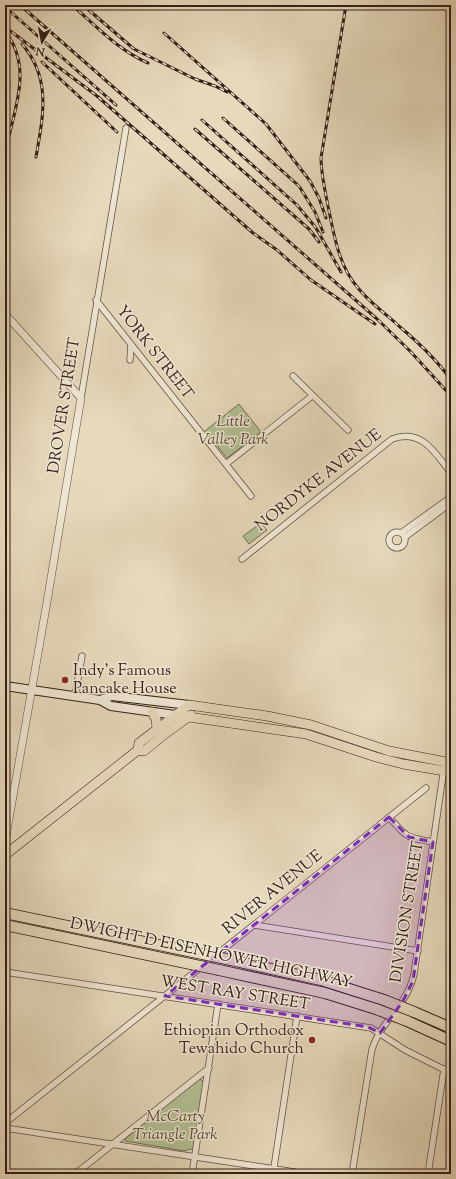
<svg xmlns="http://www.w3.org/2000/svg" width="456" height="1179" font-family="'Sorts Mill Goudy',serif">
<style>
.green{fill:#b2c093;stroke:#747055}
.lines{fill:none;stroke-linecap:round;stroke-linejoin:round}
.minor-casing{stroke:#614e40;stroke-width:7}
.tertiary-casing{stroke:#614e40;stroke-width:8}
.secondary-casing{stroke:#351f17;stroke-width:10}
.primary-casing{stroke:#351f17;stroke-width:10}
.motorway-casing{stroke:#351f17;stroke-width:12}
.minor{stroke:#efe6d3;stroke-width:5.5}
.tertiary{stroke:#efe6d3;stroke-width:7}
.secondary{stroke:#efe6d3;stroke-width:8}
.primary{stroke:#e6d9bc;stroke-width:9}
.motorway{stroke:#e6d9bc;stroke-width:10}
.rail-casing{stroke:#351f17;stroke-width:3}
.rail{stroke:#efe6d3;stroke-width:1.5;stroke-dasharray:4.5;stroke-linecap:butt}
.motorway-bridge-casing{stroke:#351f17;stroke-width:12;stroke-linecap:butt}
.motorway-bridge{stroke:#e6d9bc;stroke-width:10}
.marked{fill:#7b2cbf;fill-opacity:0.2;stroke:#7b2cbf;stroke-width:3;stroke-dasharray:8 5;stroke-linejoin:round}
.poi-dot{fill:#8f2418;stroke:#efe6d3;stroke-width:1.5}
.labels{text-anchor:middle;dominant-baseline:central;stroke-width:3;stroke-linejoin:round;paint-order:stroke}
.street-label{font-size:16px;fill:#351f17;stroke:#efe6d3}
.park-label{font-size:16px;font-style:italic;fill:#544736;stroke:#efe6d3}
.poi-label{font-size:16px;fill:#351f17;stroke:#efe6d3;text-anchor:start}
</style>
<rect width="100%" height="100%" fill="#e6d9bc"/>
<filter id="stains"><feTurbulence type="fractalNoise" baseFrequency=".005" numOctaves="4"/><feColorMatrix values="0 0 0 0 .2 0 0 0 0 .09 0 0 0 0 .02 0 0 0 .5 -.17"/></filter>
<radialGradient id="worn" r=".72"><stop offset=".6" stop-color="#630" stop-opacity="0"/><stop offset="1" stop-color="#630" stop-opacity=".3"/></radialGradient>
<g class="green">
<polygon points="239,404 261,432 227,458 205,431"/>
<polygon points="261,523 267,530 249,544 243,536"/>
<polygon points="199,1079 204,1081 194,1150 190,1149 185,1151 125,1141 125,1139 133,1132"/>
</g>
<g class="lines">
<defs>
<g id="minor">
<polyline points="96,300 251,496"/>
<polyline points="130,360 131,345"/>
<polyline points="293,376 348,430"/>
<polyline points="81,398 126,128"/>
<polyline points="226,464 312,396"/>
<circle cx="397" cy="540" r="8"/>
<polyline points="401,533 451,497"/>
<polyline points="405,537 451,503"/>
<path d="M242,559L392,439C422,428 435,453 451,473"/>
<polyline points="75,696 82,656"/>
<path d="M389,817C406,837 407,838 433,842"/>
<polyline points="254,925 418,951"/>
<polyline points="5,972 371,1028 405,1050 451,1073"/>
<polyline points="5,1123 426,788"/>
<polyline points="5,1128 308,1174"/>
<polyline points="75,1174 209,1068"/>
<polyline points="192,1174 218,1004"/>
<polyline points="273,1174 297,1016"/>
<path d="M352,1174L372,1049C381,1021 407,1006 414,974L444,768"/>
<polyline points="428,1174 444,1069"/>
</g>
<polyline id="tertiary" points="5,314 81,398 47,602 5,842"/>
<g id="secondary">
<polyline points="5,686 100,700 111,706 175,715"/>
<polyline points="100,700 112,696 189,705"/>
</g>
<g id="primary">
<polyline points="152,712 156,719 157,728"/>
<polyline points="175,715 306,734 376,757 403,764 451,772"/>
<polyline points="138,750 139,743 189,705 267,716 311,725 389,751 451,763"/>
<polyline points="5,855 138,750 144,751 166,733 191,715"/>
</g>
<g id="motorway">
<polyline points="231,960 321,980 384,1000"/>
<polyline points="219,970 325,993 376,1009"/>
<polyline points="414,1012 451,1028"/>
<polyline points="407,1021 451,1041"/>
</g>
</defs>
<use href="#minor" class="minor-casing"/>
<use href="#tertiary" class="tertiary-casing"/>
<use href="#secondary" class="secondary-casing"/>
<use href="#primary" class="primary-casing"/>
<use href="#motorway" class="motorway-casing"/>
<use href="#minor" class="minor"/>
<use href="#tertiary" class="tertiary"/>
<use href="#secondary" class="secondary"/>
<use href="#primary" class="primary"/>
<use href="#motorway" class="motorway"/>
<defs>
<g id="rail">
<polyline points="20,5 376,318 410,351 451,396"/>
<path d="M72,5C96,26 118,50 148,63"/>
<polyline points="83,5 134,49 195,79 215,86 227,92"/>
<path d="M346,5L321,158C321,174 325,190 328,206C334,234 338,265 358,288C370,303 386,314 400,327C419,343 437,360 451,380"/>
<polyline points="5,7 116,105"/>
<polyline points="5,27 97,96 253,233 277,250 311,280 375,324"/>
<path d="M5,31C35,70 12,113 5,155"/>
<polyline points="164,33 266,124 310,181 319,198 326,218"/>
<path d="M22,44C52,79 43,116 36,157"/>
<path d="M5,60C12,79 8,98 5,118"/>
<polyline points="42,62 117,132"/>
<polyline points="223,118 299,186 315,212 323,232"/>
<polyline points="202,120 297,205 316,228 341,272"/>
<polyline points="195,129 309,229 319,242"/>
</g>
</defs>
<use href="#rail" class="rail-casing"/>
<use href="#rail" class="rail"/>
<defs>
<g id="motorway-bridge">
<polyline points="5,913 231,960"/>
<polyline points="5,925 219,970"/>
<polyline points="384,1000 414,1012"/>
<polyline points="376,1009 407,1021"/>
</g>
</defs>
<use href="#motorway-bridge" class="motorway-bridge-casing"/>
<use href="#motorway-bridge" class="motorway-bridge"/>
</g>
<path class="marked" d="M389,817L409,837L433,842L413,981L403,1001L380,1033L368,1027L165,996Z"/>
<g class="poi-dot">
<circle cx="65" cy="680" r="4"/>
<circle cx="312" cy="1040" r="4"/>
</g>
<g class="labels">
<g class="street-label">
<text transform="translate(154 353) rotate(52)">YORK STREET</text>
<text transform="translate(65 406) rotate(-81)">DROVER STREET</text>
<text transform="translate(319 481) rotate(-38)">NORDYKE AVENUE</text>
<text transform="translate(273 893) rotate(-39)">RIVER AVENUE</text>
<text transform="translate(408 912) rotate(-81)">DIVISION STREET</text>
<text transform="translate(211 954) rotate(12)">DWIGHT D EISENHOWER HIGHWAY</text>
<text transform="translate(235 994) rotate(9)">WEST RAY STREET</text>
</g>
<g class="park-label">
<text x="233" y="422">Little<tspan x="233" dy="18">Valley Park</tspan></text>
<text x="175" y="1117">McCarty<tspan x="175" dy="18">Triangle Park</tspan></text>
</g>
<g class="poi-label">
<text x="73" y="671">Indy's Famous<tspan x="73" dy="18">Pancake House</tspan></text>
<text x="304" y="1031" text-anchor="end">Ethiopian Orthodox<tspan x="304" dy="18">Tewahido Church</tspan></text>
</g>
</g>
<rect width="456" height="1179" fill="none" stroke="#e6d9bc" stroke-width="20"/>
<rect x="6" y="6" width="444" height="1167" fill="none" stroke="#351f17" stroke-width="2"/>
<rect x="10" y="10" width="436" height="1159" fill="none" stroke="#351f17"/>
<g transform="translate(42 42) rotate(190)" stroke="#efe6d3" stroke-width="3" paint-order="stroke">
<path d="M0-3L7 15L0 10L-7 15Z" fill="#351f17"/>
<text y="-6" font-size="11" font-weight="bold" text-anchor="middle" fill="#351f17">N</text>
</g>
<rect width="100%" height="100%" filter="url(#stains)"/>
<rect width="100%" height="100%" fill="url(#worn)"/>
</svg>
